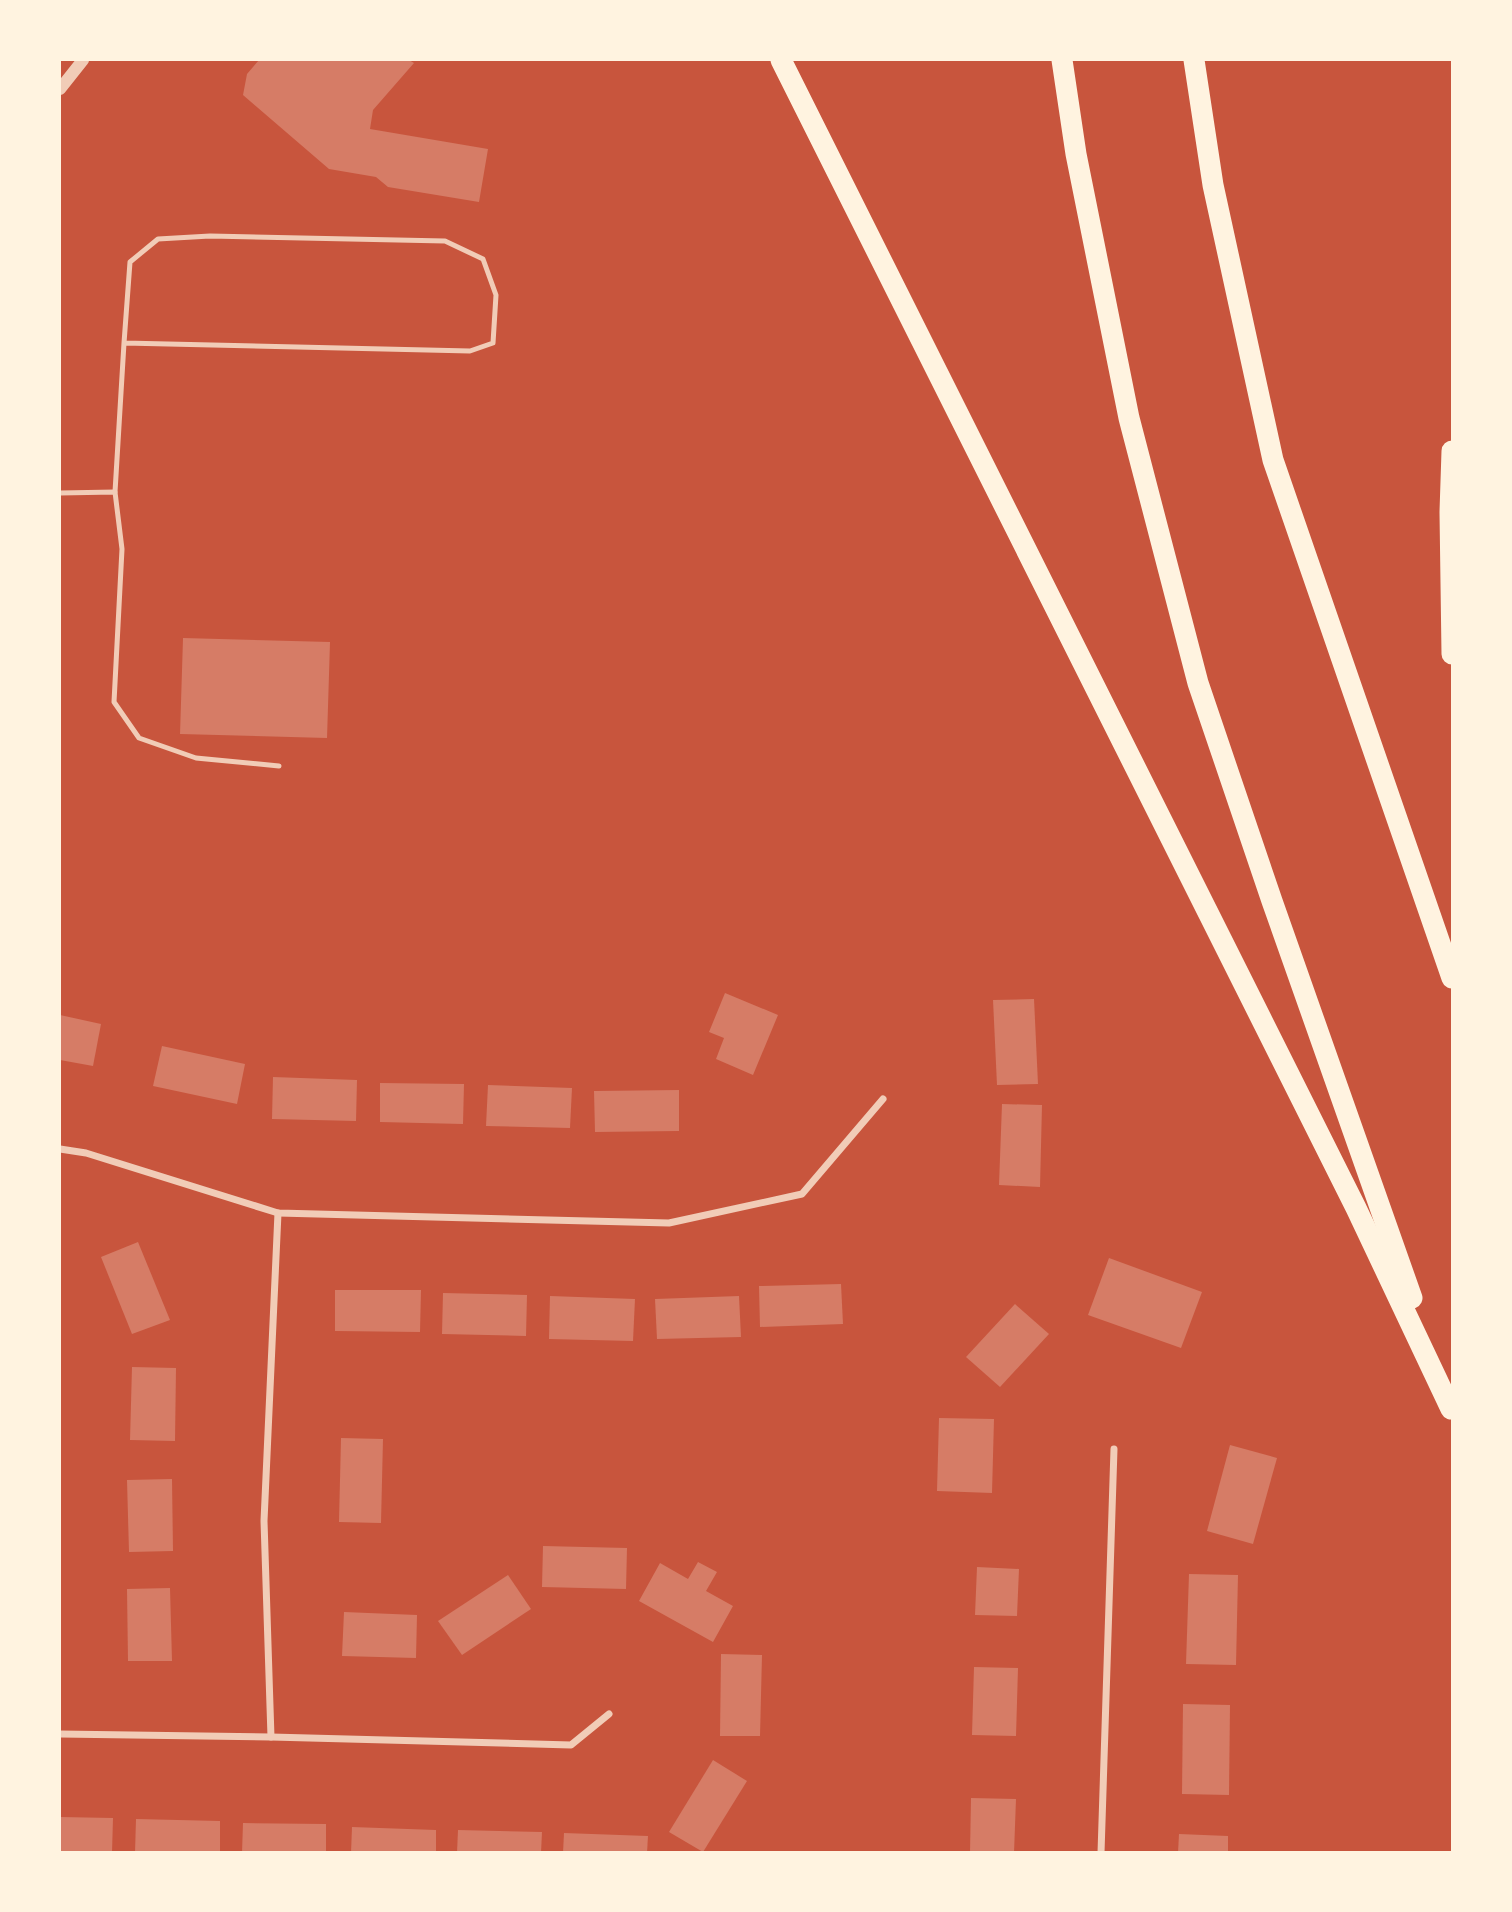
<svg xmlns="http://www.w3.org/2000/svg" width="1512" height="1912" font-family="'Source Sans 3',sans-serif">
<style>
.building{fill:#d67c66}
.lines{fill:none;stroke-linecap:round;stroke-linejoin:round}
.service{stroke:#f1ccb7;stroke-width:5}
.minor{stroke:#f1ccb7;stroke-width:7}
.tertiary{stroke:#f1ccb7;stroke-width:12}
.motorway{stroke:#fff3e0;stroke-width:21}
</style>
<rect width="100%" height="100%" fill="#c8553d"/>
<g class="building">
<polygon points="259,60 409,60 414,63 373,110 370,129 488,149 479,202 388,187 376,177 329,169 243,95 247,74"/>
<polygon points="183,638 330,642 327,738 180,734"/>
<polygon points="725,993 778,1015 753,1075 716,1059 724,1038 709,1032"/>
<polygon points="1034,999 1038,1084 997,1085 993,1000"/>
<polygon points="60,1015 101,1024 93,1066 60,1060"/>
<polygon points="162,1046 245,1064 237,1104 153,1086"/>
<polygon points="273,1077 357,1080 356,1121 272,1119"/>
<polygon points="380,1083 464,1084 463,1124 380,1122"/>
<polygon points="488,1085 572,1088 570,1128 486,1126"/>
<polygon points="679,1090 679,1131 595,1132 594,1091"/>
<polygon points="1002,1104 1042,1105 1040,1187 999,1185"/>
<polygon points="138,1242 170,1320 132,1334 101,1257"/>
<polygon points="1109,1258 1202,1292 1181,1348 1088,1315"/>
<polygon points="841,1284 843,1324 760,1327 759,1286"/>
<polygon points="335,1290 421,1290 420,1332 335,1331"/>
<polygon points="443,1293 527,1295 526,1336 442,1334"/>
<polygon points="550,1296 635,1299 633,1341 549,1339"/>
<polygon points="739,1296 741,1337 657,1339 655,1299"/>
<polygon points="1015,1304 1049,1334 1000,1387 966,1357"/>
<polygon points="132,1367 176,1368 175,1441 130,1440"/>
<polygon points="939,1418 994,1419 992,1493 937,1491"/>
<polygon points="341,1438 383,1439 381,1523 339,1522"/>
<polygon points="1230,1445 1277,1458 1253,1544 1207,1531"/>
<polygon points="172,1479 173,1551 129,1552 127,1480"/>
<polygon points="543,1546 627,1548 626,1589 542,1587"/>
<polygon points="698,1562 717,1572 706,1591 733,1606 713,1642 639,1601 660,1563 688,1579"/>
<polygon points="977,1567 1019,1569 1017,1616 975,1615"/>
<polygon points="1189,1574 1238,1575 1236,1665 1186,1664"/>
<polygon points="508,1575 531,1609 462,1655 438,1621"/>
<polygon points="170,1588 172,1661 128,1661 127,1589"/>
<polygon points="344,1612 417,1615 416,1658 342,1656"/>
<polygon points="721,1654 762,1655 760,1736 720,1736"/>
<polygon points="974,1667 1018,1668 1016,1736 972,1735"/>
<polygon points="1183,1704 1230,1705 1229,1795 1182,1794"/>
<polygon points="713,1760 747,1781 703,1852 669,1832"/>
<polygon points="971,1798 1016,1799 1014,1853 970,1853"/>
<polygon points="60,1817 113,1818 112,1853 60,1853"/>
<polygon points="136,1819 220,1821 220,1853 135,1853"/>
<polygon points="243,1823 326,1824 326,1853 242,1853"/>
<polygon points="352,1827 436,1830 436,1853 351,1853"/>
<polygon points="458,1830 542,1832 541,1853 457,1853"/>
<polygon points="564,1833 648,1836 647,1853 563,1853"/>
<polygon points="1179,1834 1228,1836 1228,1853 1178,1853"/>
</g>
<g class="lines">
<g class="service">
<polyline points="115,492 124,343 130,262 158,239 210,236 445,241 483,259 496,295 493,343 470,351 124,343"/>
<polyline points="60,493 115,492 122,549 114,702 139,738 196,758 279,766"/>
</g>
<g class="minor">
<polyline points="60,1149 86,1153 278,1213 669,1223 802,1194 883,1099"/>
<polyline points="60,1734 271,1737 571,1745 609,1714"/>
<polyline points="271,1737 264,1521 278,1213"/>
<polyline points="1101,1853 1114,1449"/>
</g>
<polyline class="tertiary" points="60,89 83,60"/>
<g class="motorway">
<polyline points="781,60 1356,1208 1451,1409"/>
<polyline points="1062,60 1076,154 1129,418 1198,683 1272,901 1412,1298"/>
<polyline points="1194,60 1213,185 1273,460 1452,978"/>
<polyline points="1452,451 1450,512 1452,654"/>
</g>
</g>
<rect width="1512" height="1912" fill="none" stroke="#fff3e0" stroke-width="122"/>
</svg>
